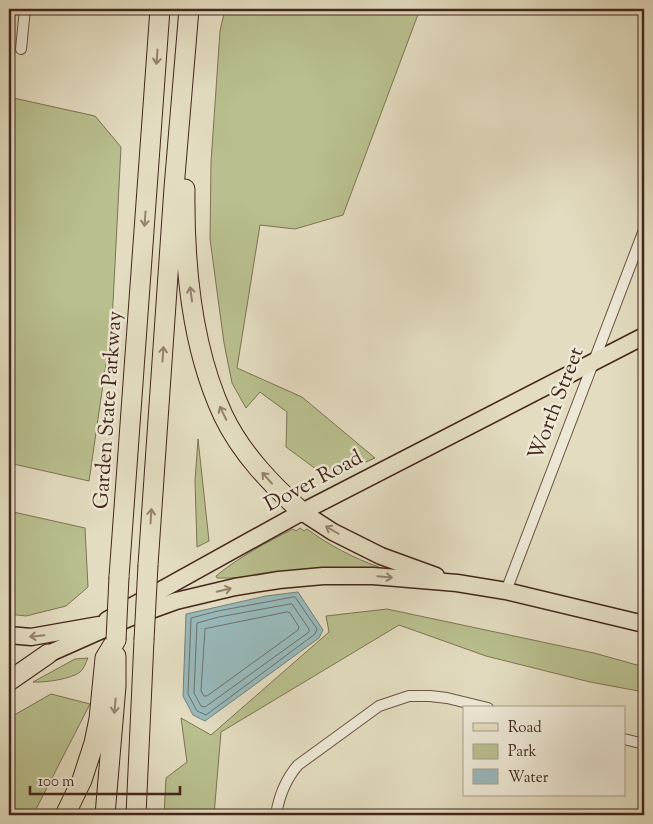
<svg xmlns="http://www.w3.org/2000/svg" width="653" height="824" font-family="'Sorts Mill Goudy',serif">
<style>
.green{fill:#b9bf8e;stroke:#7e7354}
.water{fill:#98b9bb;stroke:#767f7b}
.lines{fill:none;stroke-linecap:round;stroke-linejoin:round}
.shore{stroke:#6e706b;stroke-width:1}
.minor-casing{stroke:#6c5444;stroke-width:12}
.primary-casing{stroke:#44271b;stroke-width:19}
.trunk-casing{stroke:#44271b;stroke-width:19}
.motorway-casing{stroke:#44271b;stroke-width:21}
.minor{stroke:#ede8d6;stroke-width:10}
.primary{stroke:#e3dcc0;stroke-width:16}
.trunk{stroke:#e3dcc0;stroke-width:16}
.motorway{stroke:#e3dcc0;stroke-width:19}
.motorway-bridge-casing{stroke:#44271b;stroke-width:21;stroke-linecap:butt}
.motorway-bridge{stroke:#e3dcc0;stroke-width:19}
.oneway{stroke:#94826e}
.labels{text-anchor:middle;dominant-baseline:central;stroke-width:5;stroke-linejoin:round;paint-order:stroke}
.street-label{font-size:21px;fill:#44271b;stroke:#ede8d6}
</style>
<rect width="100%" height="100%" fill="#e3dcc0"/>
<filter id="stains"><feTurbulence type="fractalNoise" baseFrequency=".004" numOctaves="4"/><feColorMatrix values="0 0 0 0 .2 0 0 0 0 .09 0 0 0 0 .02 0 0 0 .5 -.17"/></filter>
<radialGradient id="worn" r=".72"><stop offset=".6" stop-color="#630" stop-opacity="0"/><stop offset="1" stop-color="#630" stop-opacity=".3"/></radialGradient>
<g class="green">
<polygon points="225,9 420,9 343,215 295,229 260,225 237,368 302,397 375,458 328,478 286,447 287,412 260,392 246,408 232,383 224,343 210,239 211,162 220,31"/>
<polygon points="9,97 95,116 121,147 112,322 89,481 9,463"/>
<polygon points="198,439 209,541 197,547 195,481"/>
<polygon points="9,511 85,528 88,587 66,606 26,616 9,614"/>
<path d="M300,528L304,531L307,529C329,545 353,558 379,567L377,571L286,572L233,578H217L216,576C239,557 267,542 293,529L296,531Z"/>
<polygon points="387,609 594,653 644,667 644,692 590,682 486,656 399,625 221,732 214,815 164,815 166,778 187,762 181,718 211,735 329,632 326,616"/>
<path d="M88,658C86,662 84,669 80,672C72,679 43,683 33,682L75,659Z"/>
<polygon points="51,694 90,704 33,815 9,815 9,718"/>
</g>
<polygon class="water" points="298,592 323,630 319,638 205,721 193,715 183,696 186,614 266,596"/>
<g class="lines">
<g class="shore">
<polygon points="295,597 317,629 315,634 206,715 197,711 188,694 191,618 218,611"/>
<polygon points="292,604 309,629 309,632 205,707 201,706 194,693 197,623 219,617"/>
<polygon points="288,612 290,613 299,627 298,630 207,696 204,696 201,691 205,629"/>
</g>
<defs>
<g id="minor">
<polyline points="21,49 25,9"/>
<polyline points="506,591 644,230"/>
<polyline points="624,739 644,744"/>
<path d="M276,815C279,796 285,780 298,765L379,706L409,696H430L447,698L488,708"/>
</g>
<g id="primary">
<polyline points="107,620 302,512 644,336"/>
<polyline points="9,635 31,637 99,625"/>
</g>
<g id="trunk">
<polyline points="302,512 333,532 381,556 436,576"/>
<polyline points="48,654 129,618 176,601 235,587 279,580 323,576 373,576 457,583 506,591 644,624"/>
</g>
<g id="motorway">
<path d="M185,189C184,265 191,346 223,415C241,453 271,484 302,512"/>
<polyline points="148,565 174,188 189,9"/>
<polyline points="119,577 160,9"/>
<polyline points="9,681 48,654"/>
<polyline points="65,815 82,780 94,743 99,719 105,658 116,640"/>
<polyline points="105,815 116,686 116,656"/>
<polyline points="136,815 144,640"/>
</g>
</defs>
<use href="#minor" class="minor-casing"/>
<use href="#primary" class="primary-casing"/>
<use href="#trunk" class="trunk-casing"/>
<use href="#motorway" class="motorway-casing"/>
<use href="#minor" class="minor"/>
<use href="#primary" class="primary"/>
<use href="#trunk" class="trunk"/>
<use href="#motorway" class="motorway"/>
<defs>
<g id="motorway-bridge">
<polyline points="116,640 119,577"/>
<polyline points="144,640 148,565"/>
</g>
</defs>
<use href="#motorway-bridge" class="motorway-bridge-casing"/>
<use href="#motorway-bridge" class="motorway-bridge"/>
</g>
<defs><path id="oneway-shaft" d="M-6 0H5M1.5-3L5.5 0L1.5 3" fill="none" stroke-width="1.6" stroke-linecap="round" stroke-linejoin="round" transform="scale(1.25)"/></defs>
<g class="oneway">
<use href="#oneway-shaft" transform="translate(157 57) rotate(94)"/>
<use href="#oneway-shaft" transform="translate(145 219) rotate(94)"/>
<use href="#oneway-shaft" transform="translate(191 294) rotate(-98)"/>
<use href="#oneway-shaft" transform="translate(163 354) rotate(-86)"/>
<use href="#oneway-shaft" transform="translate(223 413) rotate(-116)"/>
<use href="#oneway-shaft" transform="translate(267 478) rotate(-132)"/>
<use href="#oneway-shaft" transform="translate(151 516) rotate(-86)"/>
<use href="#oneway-shaft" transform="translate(332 530) rotate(-150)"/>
<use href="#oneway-shaft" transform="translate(385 577) rotate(5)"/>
<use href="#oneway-shaft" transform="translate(224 590) rotate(-13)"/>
<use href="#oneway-shaft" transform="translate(37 636) rotate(174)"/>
<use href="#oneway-shaft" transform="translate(115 706) rotate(95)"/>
</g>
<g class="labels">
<g class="street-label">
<text transform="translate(557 404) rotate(-69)">Worth Street</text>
<text transform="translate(109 410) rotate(-86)">Garden State Parkway</text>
<text transform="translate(314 482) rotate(-28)">Dover Road</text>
</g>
</g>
<rect width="653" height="824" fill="none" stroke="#e3dcc0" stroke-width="30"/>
<rect x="10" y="10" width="633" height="804" fill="none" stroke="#44271b" stroke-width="2.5"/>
<rect x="15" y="15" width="623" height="794" fill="none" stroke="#44271b"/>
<rect x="463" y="706" width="162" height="90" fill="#ede8d6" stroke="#a99b8b"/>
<rect x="473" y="723" width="25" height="8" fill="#e3dcc0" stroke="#a99b8b"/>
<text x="508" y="732" font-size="15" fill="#44271b">Road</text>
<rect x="473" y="744" width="25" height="15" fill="#b9bf8e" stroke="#a99b8b"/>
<text x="508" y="756" font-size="15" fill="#44271b">Park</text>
<rect x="473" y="769" width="25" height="15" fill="#98b9bb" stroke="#a99b8b"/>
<text x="508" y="782" font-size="15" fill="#44271b">Water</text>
<path d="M30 786v8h150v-8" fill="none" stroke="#44271b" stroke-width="2.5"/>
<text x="38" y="786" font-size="15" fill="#44271b" stroke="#ede8d6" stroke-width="4" paint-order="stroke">100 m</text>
<rect width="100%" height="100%" filter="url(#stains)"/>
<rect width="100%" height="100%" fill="url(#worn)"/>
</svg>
